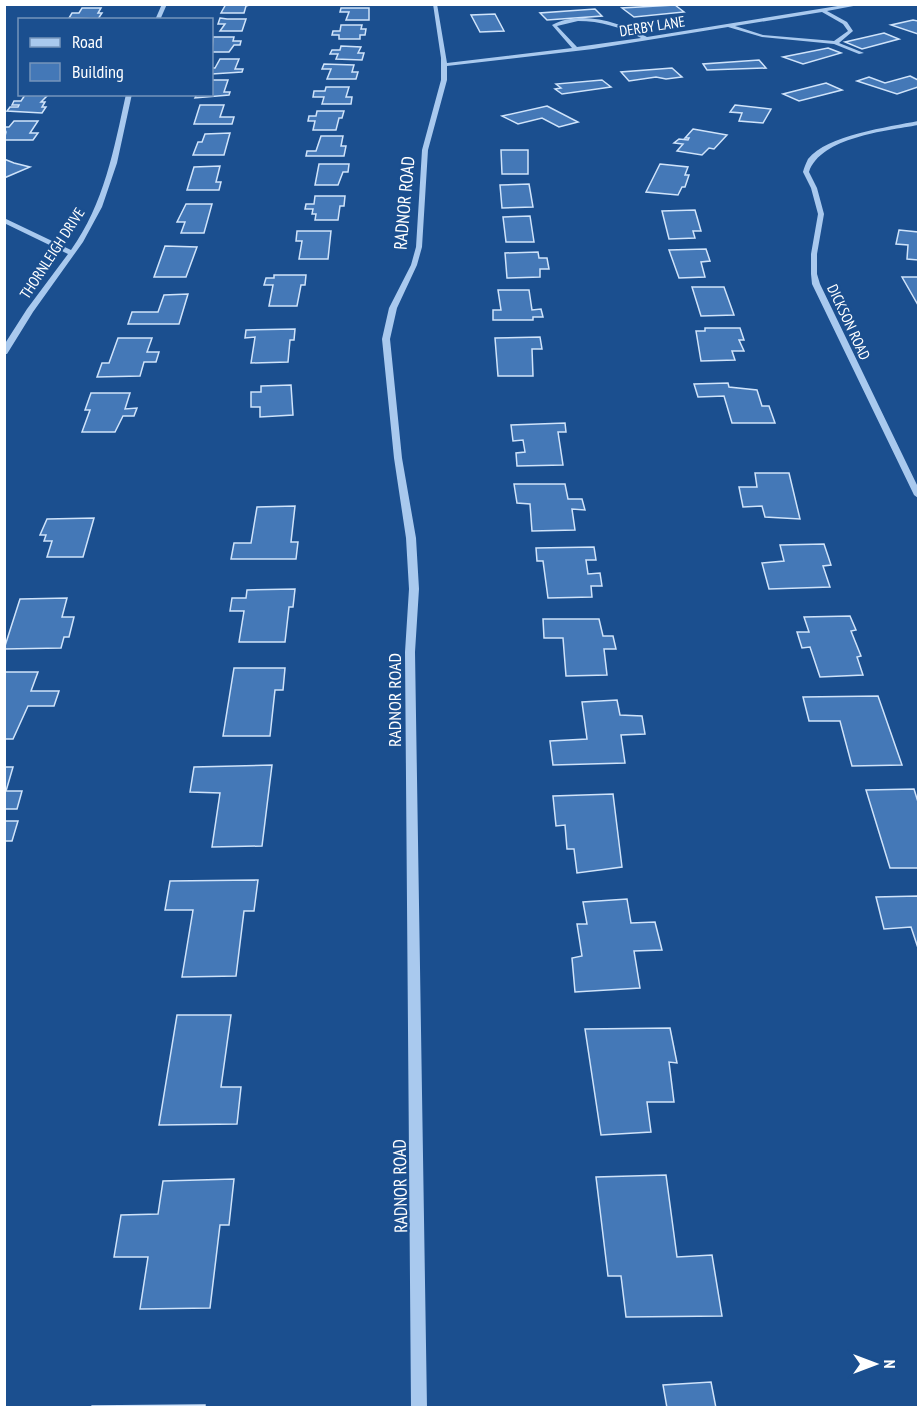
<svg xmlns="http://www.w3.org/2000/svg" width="923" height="1412" font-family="'PT Sans Narrow',sans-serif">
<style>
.building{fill:#4478b7;stroke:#cfe3fa;stroke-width:1.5}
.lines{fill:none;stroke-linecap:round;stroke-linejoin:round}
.minor{fill:#a9c9ee;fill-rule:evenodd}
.labels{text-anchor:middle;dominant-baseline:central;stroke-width:4.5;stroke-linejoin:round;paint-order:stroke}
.far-street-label{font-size:15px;fill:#fff;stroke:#1b4f8f}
.street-label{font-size:18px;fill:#fff;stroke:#1b4f8f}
</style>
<rect width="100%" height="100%" fill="#1b4f8f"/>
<g class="building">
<polygon points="226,4 253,4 246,6 244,13 221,13"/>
<polygon points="675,5 684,12 634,17 622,8"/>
<polygon points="82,8 101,8 98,13 102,13 98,19 69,18 72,13 79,13"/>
<polygon points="341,8 369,8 369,20 346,20 349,12 340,12"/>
<polygon points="595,9 602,16 547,20 540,13"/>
<polygon points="495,14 504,31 480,32 471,15"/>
<polygon points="220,18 227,19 246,19 242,31 220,31 225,24 218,24"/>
<polygon points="913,20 918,21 918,34 891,25"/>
<polygon points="341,25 362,25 361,29 366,29 365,35 360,35 360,39 339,39 339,35 332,35 333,31 340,31"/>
<polygon points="884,33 899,39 862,49 845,42"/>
<polygon points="213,37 234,37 233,41 241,41 240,45 234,45 229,52 212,52"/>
<polygon points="341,46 361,47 358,53 364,53 362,60 336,59 338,54 330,54 332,50 340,50"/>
<polygon points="828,48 841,53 803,64 783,57"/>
<polygon points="220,59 239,59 235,69 243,69 242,72 212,74 212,68 215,68"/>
<polygon points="759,60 766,68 707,70 703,64"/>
<polygon points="324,64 354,65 352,72 358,72 356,79 327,79 331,69 322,69"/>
<polygon points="672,68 682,77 666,79 656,77 629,81 621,72"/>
<polygon points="910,76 918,80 918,87 897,94 857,81 869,77 885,83"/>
<polygon points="212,80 228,80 224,92 230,92 229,95 195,98 197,94 212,94"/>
<polygon points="602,80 611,87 562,94 555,89 561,88 556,84"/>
<polygon points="826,83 842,90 799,101 783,94"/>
<polygon points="326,87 349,87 346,97 352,97 351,104 322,104 324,97 313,97 314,91 325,91"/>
<polygon points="25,95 48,95 41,102 45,102 42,107 46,107 42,113 7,111 10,107 18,107 19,105 12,105 14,101 21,101"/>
<polygon points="200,105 224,105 220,117 234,117 232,124 194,124"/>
<polygon points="735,105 771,109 763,123 739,121 742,113 730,112"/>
<polygon points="547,106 578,122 559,127 542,118 518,124 502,116"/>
<polygon points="317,111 344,111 342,118 339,118 336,130 313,130 315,121 308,121 309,116 316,116"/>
<polygon points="14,121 38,121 30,133 38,133 33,140 4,140 6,132 4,127 9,127"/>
<polygon points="693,129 727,135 714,149 709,148 702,155 677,151 683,144 674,143 679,139 688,140 689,138 685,138"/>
<polygon points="230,133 224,155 193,155 198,142 202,142 205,134"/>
<polygon points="321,136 343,136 341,146 346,146 344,156 306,156 307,151 316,151"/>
<polygon points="501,150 528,150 528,174 502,174"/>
<polygon points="4,159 14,163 30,167 4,178"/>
<polygon points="319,164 349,164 348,172 343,172 338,185 315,185"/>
<polygon points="660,164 688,167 685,175 689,175 685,187 682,187 678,195 646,192"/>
<polygon points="220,166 216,182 221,182 219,190 187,190 194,167"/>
<polygon points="529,184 533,207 502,208 500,185"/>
<polygon points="315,196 345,196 344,206 340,206 338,220 315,220 316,214 312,214 313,209 305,209 306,204 314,204"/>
<polygon points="186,204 212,204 204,233 181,233 185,222 177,222"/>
<polygon points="695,210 701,231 693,231 695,238 669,239 662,211"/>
<polygon points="530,216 534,242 506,242 503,217"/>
<polygon points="899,230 918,232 918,260 907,259 908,245 896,244"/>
<polygon points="297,231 331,231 328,259 299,259 302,241 296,241"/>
<polygon points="165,246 197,247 186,277 154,277"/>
<polygon points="706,249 710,261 701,262 705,277 679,278 669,250"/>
<polygon points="538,252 539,258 547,258 549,269 540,269 540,277 507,278 505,253"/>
<polygon points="274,275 306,275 305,285 301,285 297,306 269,306 273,285 264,285 266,278 274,278"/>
<polygon points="902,277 918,277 918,305"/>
<polygon points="692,287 724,287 734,315 701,316"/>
<polygon points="498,290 529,290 532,310 541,309 543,317 533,317 533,320 493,320 493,310 501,310"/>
<polygon points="188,294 179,324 128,324 132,312 158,312 164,295"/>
<polygon points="705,328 740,328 744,340 739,340 744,351 732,351 735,360 701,361 696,331 705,331"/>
<polygon points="295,329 294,340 290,340 288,362 251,363 255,337 245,338 246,330"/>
<polygon points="540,337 542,349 532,349 533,376 498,376 495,338"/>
<polygon points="118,338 152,338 147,352 159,352 156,362 144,362 140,376 97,377 102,363 109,363"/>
<polygon points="728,383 729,387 757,390 762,406 769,406 775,423 732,423 724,396 698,397 694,384"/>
<polygon points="291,385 293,415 260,417 260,407 251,407 251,392 261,392 261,386"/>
<polygon points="91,393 130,393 125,409 137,408 134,416 123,416 115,432 82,432 90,410 85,410"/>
<polygon points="565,423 566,432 558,432 563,465 517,466 516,453 525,452 523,440 513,441 511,425"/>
<polygon points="755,473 789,473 800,519 765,517 762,506 743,507 739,487 757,487"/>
<polygon points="514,484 565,484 568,499 582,499 585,510 572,509 575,530 532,531 530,504 517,503"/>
<polygon points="295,506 291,542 298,542 296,559 231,559 234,543 251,543 257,507"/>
<polygon points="94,518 83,557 47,557 52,541 44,541 46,535 40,535 47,519"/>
<polygon points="824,544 831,565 823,566 830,587 769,589 762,563 784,561 780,545"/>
<polygon points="594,547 596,560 586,560 588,574 600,573 602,586 591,586 592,597 548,598 543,561 537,561 536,548"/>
<polygon points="295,589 293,607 289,607 285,642 239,642 244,611 230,611 232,598 246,598 247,590"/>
<polygon points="67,598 62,617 74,617 69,637 64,637 61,648 4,649 20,599"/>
<polygon points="850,616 856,630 851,631 861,656 857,657 863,675 820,677 810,647 802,648 797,632 809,632 804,617"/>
<polygon points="543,619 599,619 603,636 613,636 616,649 604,649 607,675 566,676 563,638 544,638"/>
<polygon points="234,668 285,668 283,690 275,690 270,736 223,736"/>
<polygon points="4,672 38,672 31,691 59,691 54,706 28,706 13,739 4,739"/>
<polygon points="878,696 902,765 852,766 840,721 809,721 803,697"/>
<polygon points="617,700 620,715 642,716 645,734 621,735 625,763 553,765 550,741 587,739 582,702"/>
<polygon points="272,765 262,846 212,847 220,793 190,792 194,767"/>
<polygon points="4,767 13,767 6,791 22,791 17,809 4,809"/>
<polygon points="914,789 918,802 918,868 890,868 866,790"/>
<polygon points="613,794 622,867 577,873 574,849 567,849 565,825 556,826 553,796"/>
<polygon points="4,821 18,821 12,841 4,841"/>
<polygon points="258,880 254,911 244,911 236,976 182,977 193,910 165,910 170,881"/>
<polygon points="918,896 918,948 911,927 884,929 876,897"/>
<polygon points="627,899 631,923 655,922 662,950 634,951 640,988 575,992 572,958 582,956 577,924 587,924 583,902"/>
<polygon points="177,1015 231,1015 221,1087 241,1087 237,1124 159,1125"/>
<polygon points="670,1028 677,1063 669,1062 674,1102 647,1102 651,1132 601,1135 585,1029"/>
<polygon points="666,1175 677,1257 712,1255 722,1316 626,1317 621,1276 608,1276 596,1177"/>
<polygon points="234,1179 229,1225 220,1225 210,1308 140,1309 148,1257 114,1257 121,1215 158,1214 163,1181"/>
<polygon points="711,1382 716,1408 667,1408 663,1385"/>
<polygon points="205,1405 205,1408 91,1408 92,1406"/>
</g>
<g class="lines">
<g class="minor">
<polygon points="162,4 167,4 160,20 155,20"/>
<path d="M433,4H437L447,63L572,48L552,25C581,10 619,22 647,37L850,4H864L827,11L847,22L853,31L839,43L864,53L859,54L834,44L762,37L728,27L593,49L447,66V80L428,150L422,247L417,265L397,308L390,339L402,458L416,538L419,589L415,652L427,1408H411L405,652L409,589L406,538L394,458L382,339L389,308L411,265L416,247L422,150L441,80V58ZM822,12L843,24L848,31L834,41L763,35L735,26ZM578,21C600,21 621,27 641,38L577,47L557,26Z"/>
<path d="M126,94H132L117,163L102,207L83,242L33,312L7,354H4V345L27,309L68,254L4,223V218L71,250C104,204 114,149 126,94Z"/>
<path d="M918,121V125C886,131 821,137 809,172L817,188L824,214L817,254V274L820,284L918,487V498L914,495L812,284L811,274V254L818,214L811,188L803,172C804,168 806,163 808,159C827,135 889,127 918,121Z"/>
</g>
</g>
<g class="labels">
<g class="far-street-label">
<text transform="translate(652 26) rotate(-9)">DERBY LANE</text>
<text transform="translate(52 253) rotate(-57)">THORNLEIGH DRIVE</text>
<text transform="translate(849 322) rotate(65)">DICKSON ROAD</text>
</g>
<g class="street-label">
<text transform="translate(404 203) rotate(-85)">RADNOR ROAD</text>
<text transform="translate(394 700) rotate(-90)">RADNOR ROAD</text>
<text transform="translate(400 1186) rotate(-91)">RADNOR ROAD</text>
</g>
</g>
<rect width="923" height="1412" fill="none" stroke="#ffffff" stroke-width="12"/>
<rect x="18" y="18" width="195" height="78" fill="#1b4f8f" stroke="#7695bc" stroke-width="1.5"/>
<rect x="30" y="38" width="30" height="9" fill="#a9c9ee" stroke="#7695bc" stroke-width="1.5"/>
<text x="72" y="48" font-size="18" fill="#ffffff">Road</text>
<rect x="30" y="63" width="30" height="18" fill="#4478b7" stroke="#7695bc" stroke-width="1.5"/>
<text x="72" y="78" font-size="18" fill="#ffffff">Building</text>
<g transform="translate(875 1364) rotate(90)" stroke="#1b4f8f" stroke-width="4.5" paint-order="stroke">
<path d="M0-4.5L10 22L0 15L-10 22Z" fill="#ffffff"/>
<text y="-9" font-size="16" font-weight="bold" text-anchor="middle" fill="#ffffff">N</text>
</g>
</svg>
